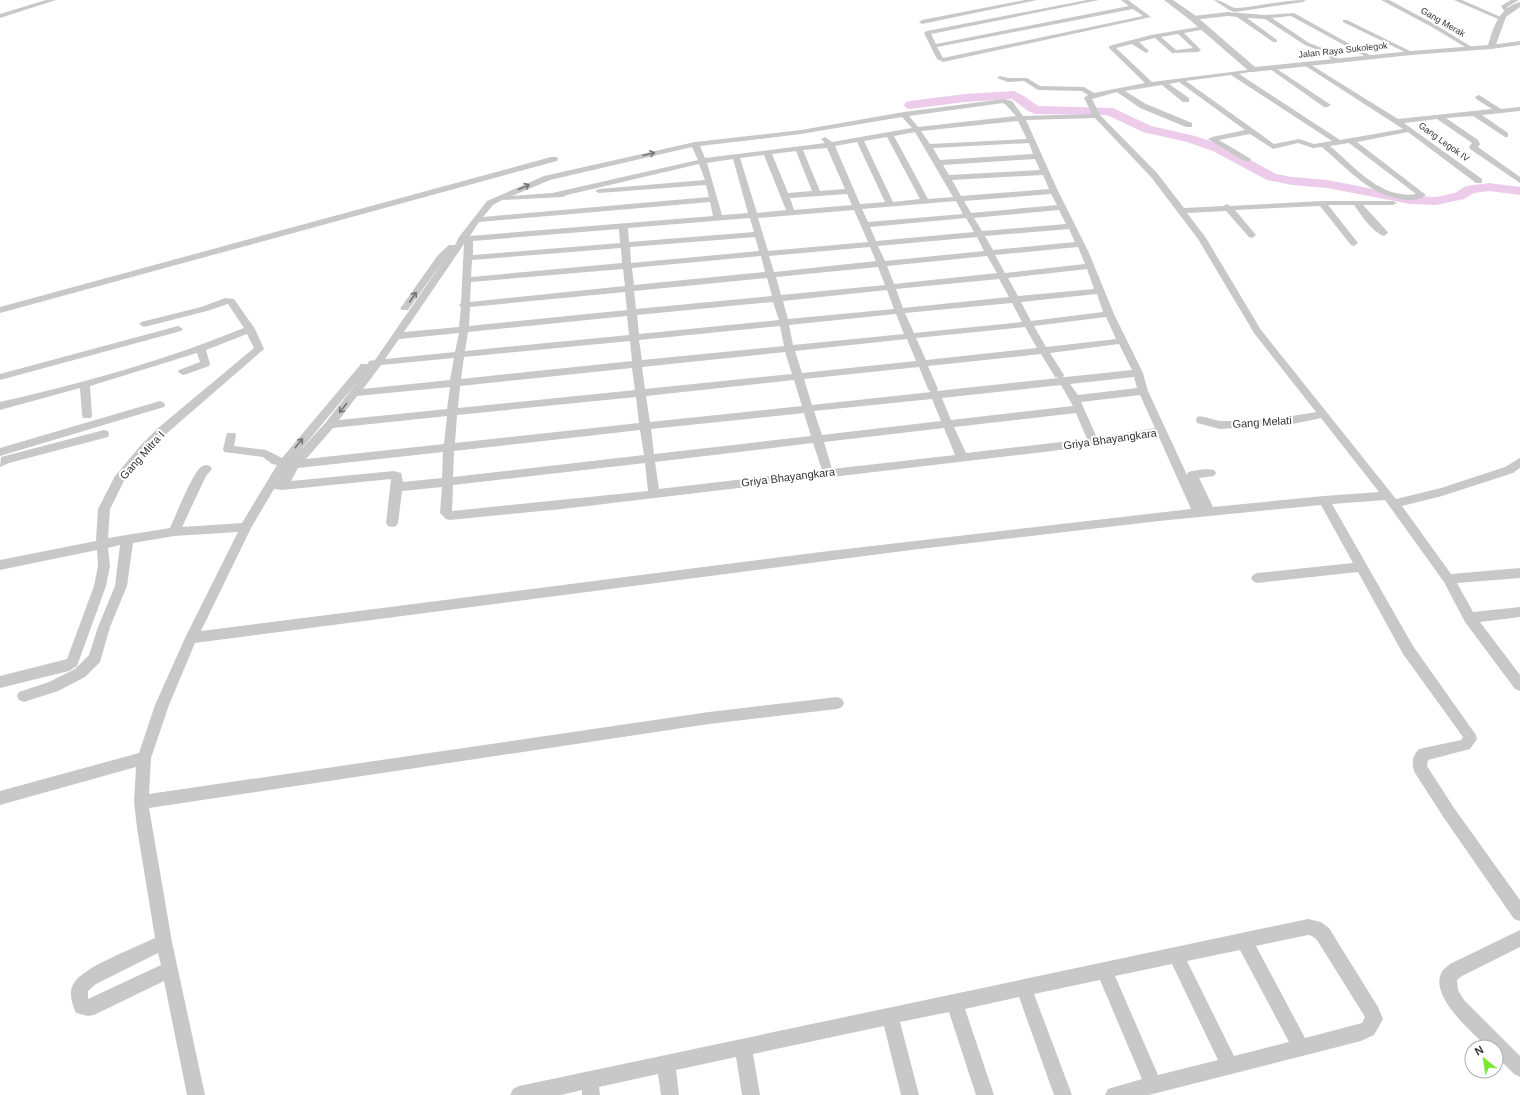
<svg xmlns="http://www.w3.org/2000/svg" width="1520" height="1095" font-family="Arial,sans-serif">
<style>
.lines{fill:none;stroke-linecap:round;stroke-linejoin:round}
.river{fill:#edcbeb;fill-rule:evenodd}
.minor{fill:#c8c8c8;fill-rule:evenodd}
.tertiary{fill:#c8c8c8;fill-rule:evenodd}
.oneway{stroke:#757575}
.labels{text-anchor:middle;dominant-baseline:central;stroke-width:4;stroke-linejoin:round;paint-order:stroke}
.far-street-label{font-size:9px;fill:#313131;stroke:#fff}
.street-label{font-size:11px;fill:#313131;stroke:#fff}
</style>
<rect width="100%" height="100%" fill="#fff"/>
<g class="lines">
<polygon class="river" points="1014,91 1024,96 1038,106 1113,108 1151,126 1195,136 1223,145 1276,174 1292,177 1327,180 1410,196 1436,197 1455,193 1466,186 1489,183 1520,187 1520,195 1489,191 1474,193 1464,199 1436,205 1410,204 1327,188 1292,185 1267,180 1213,151 1187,142 1143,132 1107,115 1035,114 1028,111 1012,99 965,102 910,109 906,108 904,105 906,102 910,101 965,94"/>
<g class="minor">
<polygon points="46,0 56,0 0,18 0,14"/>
<polygon points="1025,0 1037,0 922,24 919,22 922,20"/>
<path d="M1087,0H1099L931,34L936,44L1129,6L1121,0H1128L1151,17L943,62L937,59L924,33L927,31ZM1133,9L1143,16L943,58L937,47Z"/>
<path d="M1214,0C1224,0 1229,8 1237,8C1260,6 1283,0 1306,0L1303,2L1235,12L1229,10Z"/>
<polygon points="1381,0 1389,0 1436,25 1475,49 1470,50 1432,27"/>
<polygon points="1454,0 1462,0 1503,18 1498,19"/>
<polygon points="1511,0 1519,0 1507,7 1510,11 1509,12 1505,12 1501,6"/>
<polygon points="1228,12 1266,15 1294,13 1373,57 1368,58 1291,16 1272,18 1309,43 1322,48 1340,60 1340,62 1336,62 1318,50 1305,45 1265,19 1247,18 1277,40 1277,42 1273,42 1237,17 1228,16 1193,20 1190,18 1193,16"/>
<polygon points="1343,20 1347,20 1414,53 1409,54 1343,22"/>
<path d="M1204,26L1206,27V29L1184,33L1201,50L1198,52L1172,53L1155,38L1139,42L1149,51L1146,53L1132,44L1116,48L1152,82L1255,69V71L1239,74L1340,140L1403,129L1304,65V63H1308L1398,119L1492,109L1476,99L1475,97L1479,95L1501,109L1520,107V111L1482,115L1508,133V137H1505L1473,116L1446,118L1478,140L1480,144L1478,147L1520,177V183L1470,149L1469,147L1472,143L1437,119L1404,123L1482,179V183H1476L1408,132L1357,142L1426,195C1422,199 1415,200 1409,200C1373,199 1348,169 1322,147L1313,148L1298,143L1273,149L1250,134L1219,140L1251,159L1250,161H1244L1208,139L1212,137L1245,130L1179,82L1169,84L1189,98V102H1183L1162,85L1125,91L1146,104L1192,123V127H1186L1140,108L1117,92L1092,99L1100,115L1157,173L1184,208L1223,206L1227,204L1230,206L1322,201H1393L1397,203L1393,205H1363L1387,231L1388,233L1384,236C1372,232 1361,215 1354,205H1328L1358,243L1354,246L1351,245L1320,206L1235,210L1256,235L1252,238L1249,237L1226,211L1187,213L1206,238L1261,330L1396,499L1441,488L1505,467L1520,458V468L1513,473L1442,496L1402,506L1451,574L1520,568V578L1457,583L1473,612L1520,607V617L1480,622L1520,675V691L1515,689L1465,622L1444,582L1385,500L1332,504L1413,646L1476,735L1477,739L1470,749L1428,760L1427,766L1454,808L1520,900V921L1514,919L1444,818L1415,773C1411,764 1412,756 1419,749L1461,740L1463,737L1403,654L1358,572L1257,583L1253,581L1251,578L1253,575L1257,573L1353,563L1321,505L1159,521L911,550L195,643L169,705L151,758L149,794L709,712L837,697L842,699L844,703L842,707L837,709L709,724L149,808L172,942L205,1095H187L164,981L94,1015L88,1016L76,1013C72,1004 68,992 74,983C83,967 137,947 155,938L137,828L134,802L136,767L0,805V791L139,753L155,705L185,638L238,532L174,536L133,543L127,586L110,627L100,662L85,677L58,691L24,702L19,700L17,696L19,692L49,682L75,669L89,655L98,627L115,586L120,545L108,548L110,566L106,586L77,666L69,671L0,688V676L67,659L94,586L98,566L97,550L0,570V560L96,541L98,509L115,476L141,445L158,428L254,348L247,334L206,350L210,364L209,366L187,374L183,375L178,372L179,370L200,362L197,353L90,386L92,415L91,418H83L82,415L80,388L0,410V402C83,383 166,360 244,328L228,304L207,311L144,327L139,324L141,322L201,307L225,298L234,299L255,329L264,349L166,434L149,451L124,481L110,509L108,538L170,528C176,515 192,474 201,467C204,465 207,465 210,466L212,469L206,476L182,527L242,523L277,465L272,464L263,457L224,452L223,449L227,433H235L236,436L234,446L266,450L282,458L361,364H368L369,361L375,360L446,257L408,310H402L400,308L402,306L438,255L449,245H455L459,237L487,201L544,176L695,142L801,130L904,112L1004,99L1012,101L1023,116L1092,114L1084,98L1088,95L1082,91L1038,90L1024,81L1008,82L997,78L1000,76L1008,78H1027L1040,86L1084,87L1094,93L1145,83L1109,48V46L1151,35ZM1178,34L1193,48L1176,50L1161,37ZM1231,75L1332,141L1314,144L1299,139L1274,144L1186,81ZM1003,103L1006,105L1016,116L918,127L909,116ZM902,117L912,128L832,142L825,137L821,139L825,143L705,158L700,146L801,134ZM1095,118L1151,177L1198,239L1254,333L1316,412C1285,418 1253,421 1222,421C1213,421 1205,415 1197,417L1196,420L1197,423L1220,429L1293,424L1321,418L1379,492L1324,496L1213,507L1199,478L1214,476L1216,473L1214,470C1206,468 1196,470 1188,472L1187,475L1148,391L1143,373L1114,314L1089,253L1058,191L1026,120ZM1018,121L1027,139L930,144L921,131ZM915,132L953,197L928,199L894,136ZM887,137L920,199L893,202L864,141ZM857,142L885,202L860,204L835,146ZM1029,143L1033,154L940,160L933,148ZM1349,143L1416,194C1381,200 1354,166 1330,146ZM692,147L698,160L552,193L512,196L550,180ZM827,148L845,189L820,191L803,150ZM796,151L812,191L788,193L772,154ZM764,155L786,210L757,213L740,158ZM733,159L748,213L722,215L707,163ZM1035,159L1040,170L949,175L943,165ZM699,164L705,180L599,189L595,191L599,193L706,185L709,197L483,217L493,205L502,200L563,197L567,195ZM1043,175L1049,189L961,196L952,180ZM847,194L852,205L794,210L790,198ZM1051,194L1057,205L971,213L964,201ZM956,201L963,214L868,222L862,209ZM710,202L713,216L470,236L479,222ZM854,210L868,242L768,251L758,218ZM1059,210L1066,224L982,231L974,218ZM750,218L754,232L629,242L628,228ZM966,218L974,232L876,241L870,227ZM619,229L620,243L473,255V241ZM1069,229L1075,242L993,250L985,236ZM755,237L759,251L631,263L630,247ZM977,237L984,251L885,261L878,246ZM464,244L461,303L459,305L461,307L459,327L404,332ZM870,247L876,261L774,272L769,256ZM1078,247L1085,264L1005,273L995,255ZM621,248L622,263L471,277L472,260ZM761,256L765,272L634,285L632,268ZM987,256L997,273L894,284L887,266ZM878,267L885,285L781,295L776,277ZM623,269L625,286L470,302L471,282ZM1087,269L1094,289L1018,296L1008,278ZM767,278L772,296L636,309L634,291ZM999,279L1009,297L903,308L896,289ZM887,290L894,309L788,319L783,301ZM625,292L627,310L469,326L470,307ZM1097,294L1103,312L1031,321L1021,302ZM773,302L779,320L639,334L637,315ZM1012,303L1022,322L914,333L905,313ZM896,314L904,334L793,345L789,325ZM627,316L629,335L465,351L468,332ZM1106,317L1116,339L1046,347L1034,326ZM780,326L784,346L642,360L639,340ZM1025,327L1037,348L926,360L916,338ZM459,333L455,352L385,359L399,339ZM907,339L916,361L802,373L795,351ZM630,341L632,361L461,379L464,357ZM1119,344L1132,370L1066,377H1063L1064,375L1050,353ZM785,352L792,374L645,389L642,367ZM1041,354L1055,377L1059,378L937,391L938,389L928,366ZM454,358L450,380L363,389L381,365ZM919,367L928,389L931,392L812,405L804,379ZM632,368L635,390L458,408L460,386ZM1134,377L1137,388L1078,395L1070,384ZM359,380L326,422L298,453ZM794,380L802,406L650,422L646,396ZM1061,385L1073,406L951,420L942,398ZM450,387L447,409L339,420L357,396ZM1140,395L1155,428L1097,438L1081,402ZM636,397L639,423L455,443L457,415ZM932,399L941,421L822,435L814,411ZM804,413L811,436L654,454L651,429ZM1076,413L1087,439L966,453L954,427ZM447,416L444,444L306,459L333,428ZM944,428L955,455L832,469L824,442ZM640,430L644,455L453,477L454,451ZM1158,435L1191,509L829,551L201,631L251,528L274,489L282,490L391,479L386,523L388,526L392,527L396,526L398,523L402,491L442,487L440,513L446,519L450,520L562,509L1094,446ZM813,443L822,470L659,489L655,462ZM443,452L442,478L403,482L401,473L394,471L291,481L298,468ZM645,463L648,491L452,511L453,485ZM158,953L161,965L88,999V991L96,984Z"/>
<polygon points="1520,41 1520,45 1491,49 1488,47 1491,45"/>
<polygon points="1272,66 1274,67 1331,105 1327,107 1324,107 1270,69 1270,67"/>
<polygon points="551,157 557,157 558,159 557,161 0,313 0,307"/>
<polygon points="178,326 183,329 181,331 0,380 0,374"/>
<polygon points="160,401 164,403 165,405 164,407 0,456 0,448"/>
<polygon points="104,430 108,431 109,434 108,437 9,463 0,467 1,457"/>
<path d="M1308,919L1321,922L1329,928L1378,1007L1383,1019L1374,1035L1361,1041L1149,1095H1105L1108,1089L1142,1079L1100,980L1034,994L1072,1095H1054L1019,997L965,1009L994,1095H976L949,1012L900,1022L919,1095H901L884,1026L753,1054L760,1095H742L736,1057L676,1070L679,1095H661L658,1074L599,1087L600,1095H582V1090L561,1095H510L513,1089L519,1086ZM1308,935L1312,936L1317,940L1365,1017L1362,1023L1305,1038L1256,946ZM1240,950L1289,1042L1234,1056L1187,961ZM1172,964L1218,1060L1158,1075L1115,976Z"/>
<path d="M1520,930V947L1462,976L1457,980L1458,990L1464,1000L1520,1056V1077L1514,1074L1496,1056V1047H1487C1472,1032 1426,994 1443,970C1445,968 1448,966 1450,964Z"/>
</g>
<path class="tertiary" d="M1164,0H1173L1196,16L1255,67L1411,51L1488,45C1494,26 1499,8 1520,2V7L1506,17L1495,47L1491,49L1411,55L1253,72H1250L1190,20Z"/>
</g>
<defs><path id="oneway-shaft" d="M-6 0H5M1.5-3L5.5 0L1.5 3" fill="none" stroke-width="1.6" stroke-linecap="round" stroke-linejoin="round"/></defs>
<g class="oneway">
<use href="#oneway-shaft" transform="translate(649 154) rotate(-14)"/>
<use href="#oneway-shaft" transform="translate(524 187) rotate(-24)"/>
<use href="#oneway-shaft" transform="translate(413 297) rotate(-56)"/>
<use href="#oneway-shaft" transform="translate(343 408) rotate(128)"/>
<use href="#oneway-shaft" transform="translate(299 443) rotate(-51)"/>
</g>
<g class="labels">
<g class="far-street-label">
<text transform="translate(1443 22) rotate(30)">Gang Merak</text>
<text transform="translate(1343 50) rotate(-6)">Jalan Raya Sukolegok</text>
<text transform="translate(1444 142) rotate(36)">Gang Legok IV</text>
</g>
<g class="street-label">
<text transform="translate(1262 422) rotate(-4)">Gang Melati</text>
<text transform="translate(1110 439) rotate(-8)">Griya Bhayangkara</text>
<text transform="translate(142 455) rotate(-48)">Gang Mitra I</text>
<text transform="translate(788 477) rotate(-7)">Griya Bhayangkara</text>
</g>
</g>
<g transform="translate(1484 1059) rotate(330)"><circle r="19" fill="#ffffff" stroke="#adadad"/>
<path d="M0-3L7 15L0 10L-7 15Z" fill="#7ae833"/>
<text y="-6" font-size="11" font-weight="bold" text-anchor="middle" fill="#313131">N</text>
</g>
</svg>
